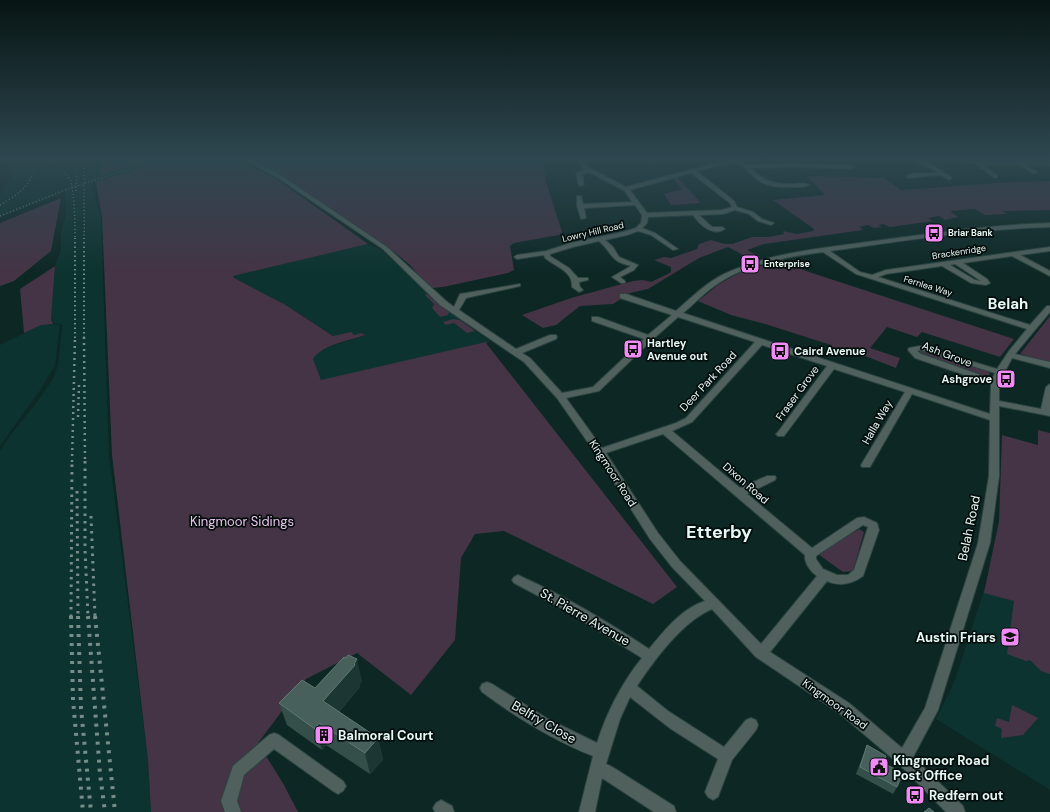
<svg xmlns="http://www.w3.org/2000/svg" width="1050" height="812" font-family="'DM Sans',sans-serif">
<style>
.built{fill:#0c332f}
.green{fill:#443445}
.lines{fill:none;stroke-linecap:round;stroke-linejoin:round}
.minor-casing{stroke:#2b4441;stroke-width:2}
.minor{fill:#50605d;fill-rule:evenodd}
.rail-far4{stroke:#778d8a;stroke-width:1.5;stroke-dasharray:1 2.5;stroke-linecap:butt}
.rail-far3{stroke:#778d8a;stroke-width:2;stroke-dasharray:1.5 3;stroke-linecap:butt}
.rail-far2{stroke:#778d8a;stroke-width:2.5;stroke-dasharray:2 4;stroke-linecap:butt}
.rail-far1{stroke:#778d8a;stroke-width:3;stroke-dasharray:2.5 5;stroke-linecap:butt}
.rail{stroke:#778d8a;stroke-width:4;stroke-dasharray:3 6;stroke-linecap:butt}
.wall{fill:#344e4a}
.shaded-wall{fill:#1c3733}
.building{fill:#47605c;stroke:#607874}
.labels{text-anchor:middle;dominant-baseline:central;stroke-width:3.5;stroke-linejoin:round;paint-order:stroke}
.far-street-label{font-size:9px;fill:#e7f7f4;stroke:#040e0c}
.far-poi-label{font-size:9px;font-weight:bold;fill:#e7f7f4;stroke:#040e0c;text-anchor:start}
.poi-label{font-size:11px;font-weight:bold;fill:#e7f7f4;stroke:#040e0c;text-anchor:start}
.street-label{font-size:11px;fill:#e7f7f4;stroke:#040e0c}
.near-park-label{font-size:13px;fill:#ebc1ed;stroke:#040e0c}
.near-street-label{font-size:13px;fill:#e7f7f4;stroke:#040e0c}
.near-poi-label{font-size:13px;font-weight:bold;fill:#e7f7f4;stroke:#040e0c;text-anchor:start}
.district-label{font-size:15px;font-weight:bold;fill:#e7f7f4;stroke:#040e0c}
.near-district-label{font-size:18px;font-weight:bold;fill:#e7f7f4;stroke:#040e0c}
</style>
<rect width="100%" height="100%" fill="#0c2724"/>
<g class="built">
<polygon points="4,160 103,160 100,176 151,160 164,160 91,184 101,217 109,455 148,760 151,812 0,812 0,451 11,434 34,406 53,379 58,365 62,325 54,323 51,319 55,266 61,250 61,231 66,215 65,189 61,191 61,194 0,218 0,195 12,175"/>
<polygon points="368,244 380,249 448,311 490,341 321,381 313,359 317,353 331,346 364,336 361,333 354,335 351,332 333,336 284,304 234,278 232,276"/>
<polygon points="53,324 60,325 55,365 41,389 0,446 0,345 41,325"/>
<polygon points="1050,456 1050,790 936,719 955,680 986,584"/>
</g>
<g class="green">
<polygon points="109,160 151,160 99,176 103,161"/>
<path d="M164,160H236L275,178L368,244L233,276L234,278L284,304L333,336L351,332L354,335L361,333L365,335C349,341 323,344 313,359L321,380L490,341L486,343L677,587L653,604L504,531L475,534L461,558L455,640L411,695L357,653L306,679L258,743L284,785L298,812H151L148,760L112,455L102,217L96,182Z"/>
<polygon points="251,160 543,160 546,182 562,232 559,235 514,243 510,246 514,270 508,273 443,287 433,288 427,286 410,265 397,254 294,184"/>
<path d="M807,176L884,178L901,190L996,183L1050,181V210L1002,211L1006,214L985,215L975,209L950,211L958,217L945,220L939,216L928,218L933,221L890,227L883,224L878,225L882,227L874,228L868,225L859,227L863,230L764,244L747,250L760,257L753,260L728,247L699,258L648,289L630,293L613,304L580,306L556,325L543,328L522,315L571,298L633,281L642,280L652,282C659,277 666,276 671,272V267L654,260L664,257L671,258L697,249L699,244L711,240L725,244H732L752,237H768L784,234L783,231L797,234L813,231L814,229L773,200L825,195Z"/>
<polygon points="677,177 701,203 671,205 664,194 682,189 673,178"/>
<polygon points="61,198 51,251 14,281 0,286 0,223"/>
<polygon points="783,259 791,265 809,272 1014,339 1000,357 922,332 917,337 887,327 870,348 900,358 896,368 860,354 861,352 855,350 852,354 830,347 831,345 765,324 731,315 698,301 719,284 739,273"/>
<polygon points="55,266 51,319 53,324 41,325 24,333 20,289"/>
<polygon points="427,294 449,312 448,315 440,317 432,308 434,304 425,295"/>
<polygon points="1050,316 1050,364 1020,354"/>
<polygon points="453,319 460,320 475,331 467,333 454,323 446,325 443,322"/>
<polygon points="920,351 926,351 926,353 985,370 989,372 990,375 981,375 955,367 956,366 923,355 922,356 919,353"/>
<polygon points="1038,430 1050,433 1050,674 1041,671 1030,660 1026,661 1007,654 1014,601 984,593 999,521 1002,435 1038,445"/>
<polygon points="859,529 864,532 853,571 843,572 822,557 818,553"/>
<polygon points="1012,705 1038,718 1023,735 1001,738 1002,729 995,726 997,718 1009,722"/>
</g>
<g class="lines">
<defs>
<g id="minor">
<path d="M244,160H251L279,174L387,247L446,301L454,307L460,294L520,284V286L466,298L459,310L516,349L550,335H556L557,337L556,339L522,353L530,358L562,393L593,387L644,339L592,321V317H598L648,335L672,315L620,298V294H626L676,311C691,298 706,283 724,274C771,252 824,248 875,241C933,233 991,225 1050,223V227C976,229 903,241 830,251L860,272L872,275L886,270L1050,247V251L1020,255L1050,271V276L1012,256L963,263L987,279L990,283L986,285L971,283L942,266L886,274L878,277L1030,325L1047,306H1050V312L1015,354L1050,362V368L1012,358L999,383V401L1041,409L1046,387L1050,384V416L999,406V476L990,543L938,710L913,757L963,806L965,812H946L899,764L839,713L756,657L712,609C683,621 654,660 637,686L668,711L724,747L746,720L751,718L756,720L758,725L756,730L732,760L718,797L713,800L708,797L705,792L718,759L671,729L630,697L620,719L606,764L614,768L674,806L676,812H654L602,778L595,812H579L593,756C553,740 517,718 482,692L480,688L482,684L487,682L492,684L548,719L597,743C607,712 621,684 642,658L565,610L514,583L512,580L514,577L518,575L522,577C567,597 608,622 649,649C665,630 681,609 705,601L672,567L650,539L596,454L557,398L524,362L440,305L383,249L275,176ZM823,252L856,274L1027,329L1009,351L997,369L920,346L909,348L908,350L915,358L991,384L990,414L683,313C693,305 702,295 713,287C743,264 786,257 823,252ZM955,264L981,281L975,280L950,265ZM678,317L755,342L686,418L676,423L602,448L566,398L599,391L652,340ZM762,345L827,366L778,432L776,434L778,436H784L834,369L905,392L861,465L862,467H870L912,394L990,420L989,476L978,543L925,708L902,748L849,703L770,652L827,581C840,587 852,584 863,576L879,530L877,523L864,517L857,518L812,548L747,494L775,480L776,478L775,476H767L740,488L672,431L692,422ZM920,350L995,373L992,379L921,354L917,351ZM663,434L805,555C804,563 811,572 817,576L761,644L680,561L658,533L606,453ZM863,525L868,527L867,530L854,570L848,575H837L823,569L816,559V556Z"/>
<path d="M576,160H581L588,167L626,187L727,160H738L748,165L794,163L851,165L854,167L851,169L794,167L751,168C763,181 776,185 794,184C799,184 805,182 809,185C804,188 796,187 791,187C777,188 763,186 753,176C746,170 742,164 733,162L697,171L734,201L737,207L753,212L762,219L774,223L771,225L758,221L749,214L735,210L723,214L699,215L712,227H722L725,229C713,237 700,225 693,215L648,217L647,223L642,228L655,233L678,249L673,250L651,235L638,231L627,235L605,240L613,247L619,257L638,265L634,270L620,277L625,281V283H621L612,277L631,266C609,261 614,254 599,241L573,247L550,254V256L569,268L578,278H588V280L579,282L580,287L583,290L579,292L572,287C573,271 556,267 545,258L544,255L517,259L514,257L517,255L546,251L571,243L623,232L636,228L641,223L642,215L635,205L584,208L586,218L581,219L577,206V196H581L583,204L632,202L625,191L589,172L582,174L584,185L579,186L576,173L585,170ZM691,173L730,203L732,207L722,210L647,213L630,190Z"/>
<polygon points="645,160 651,160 652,161 649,163"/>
<path d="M913,160C928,160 941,170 952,178L949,180L941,175L907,178V176L914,173H938C931,166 920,167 913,160Z"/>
<polygon points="956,160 984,162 1050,162 1050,166 1026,165 1036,171 1037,172 1034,174 1019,165 983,165 997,175 997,177 995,178 976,164"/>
<polygon points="274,733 279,735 343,781 346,786 343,791 338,794 333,791 274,749 244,775 237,801 241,812 225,812 221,801 233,766 269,735"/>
<polygon points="441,800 452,806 454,812 435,812 433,808 436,803"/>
</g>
</defs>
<use href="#minor" class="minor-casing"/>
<use href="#minor" class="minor"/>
<g class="rail-far4">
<path d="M51,160C58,166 66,172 70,180C75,193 75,225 75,239"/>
<polyline points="76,191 77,160"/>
<path d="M0,205C17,195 37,182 35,160"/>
<polyline points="0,216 65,190 156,160"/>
<path d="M84,239C85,213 83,186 85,160"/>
</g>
<g class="rail-far3">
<polyline points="75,338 75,238"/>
<polyline points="84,338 84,238"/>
</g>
<g class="rail-far2">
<polyline points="84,337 85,462"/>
<polyline points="78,417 79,385"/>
<polyline points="72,462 75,337"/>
</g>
<g class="rail-far1">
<polyline points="85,461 85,549 88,617"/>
<polyline points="77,491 78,617"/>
<polyline points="91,516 95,617"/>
<polyline points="71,617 72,461"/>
</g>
<g class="rail">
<polyline points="71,616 73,700 83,812"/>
<polyline points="78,616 81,708 91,812"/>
<polyline points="88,616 100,774 105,812"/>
<polyline points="95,616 115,812"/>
</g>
</g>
<g class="wall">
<polygon points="362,681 360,684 360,687 339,712 378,738 383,760 370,774 326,745 322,750 287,725 279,703 315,688"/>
<polygon points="867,745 883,763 897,787 893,794 856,774 864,753"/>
</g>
<g class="shaded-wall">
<polygon points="357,659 362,681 360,684 360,687 329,723 323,701"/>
<polygon points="319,723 326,745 322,750 315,729"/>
<polygon points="378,738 383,760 370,774 365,753"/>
</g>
<g class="building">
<polygon points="348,655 357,659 354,664 355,665 323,701 378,738 365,753 319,723 315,729 279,703 302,680 315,688 344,657 346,658"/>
<polygon points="867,745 886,756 883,763 903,773 897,787 860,767"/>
<polygon points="929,808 934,812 924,812"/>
</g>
<linearGradient id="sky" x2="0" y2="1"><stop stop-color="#071514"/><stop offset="0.58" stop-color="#2e4750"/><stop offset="1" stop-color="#2e4750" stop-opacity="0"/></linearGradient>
<rect width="1050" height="274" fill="url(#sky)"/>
<defs>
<symbol id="bus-square" viewBox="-11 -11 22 22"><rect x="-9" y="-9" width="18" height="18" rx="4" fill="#f08bf6" stroke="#040e0c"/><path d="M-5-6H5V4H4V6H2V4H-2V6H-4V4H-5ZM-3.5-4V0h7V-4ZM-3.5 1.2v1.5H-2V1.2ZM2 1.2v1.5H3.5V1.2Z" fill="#111"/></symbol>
<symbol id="school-square" viewBox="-11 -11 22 22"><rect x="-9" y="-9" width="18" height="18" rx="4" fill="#f08bf6" stroke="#040e0c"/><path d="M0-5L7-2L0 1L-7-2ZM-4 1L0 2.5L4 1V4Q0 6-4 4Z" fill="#111"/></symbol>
<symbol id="building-square" viewBox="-11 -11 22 22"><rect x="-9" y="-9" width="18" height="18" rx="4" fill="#f08bf6" stroke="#040e0c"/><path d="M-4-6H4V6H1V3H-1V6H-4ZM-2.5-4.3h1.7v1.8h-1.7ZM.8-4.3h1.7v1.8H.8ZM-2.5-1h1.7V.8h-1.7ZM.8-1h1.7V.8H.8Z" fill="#111"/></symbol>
<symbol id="civic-square" viewBox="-11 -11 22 22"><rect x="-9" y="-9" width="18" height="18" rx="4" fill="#f08bf6" stroke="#040e0c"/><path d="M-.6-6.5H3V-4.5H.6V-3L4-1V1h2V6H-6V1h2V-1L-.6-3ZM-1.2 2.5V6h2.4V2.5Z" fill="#111"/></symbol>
</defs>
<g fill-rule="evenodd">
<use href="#bus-square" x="923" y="222" width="22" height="22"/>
<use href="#bus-square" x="739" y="253" width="22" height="22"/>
<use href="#bus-square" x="622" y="338" width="22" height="22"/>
<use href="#bus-square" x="769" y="340" width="22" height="22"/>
<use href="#bus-square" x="995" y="368" width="22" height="22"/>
<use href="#school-square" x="999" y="626" width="22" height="22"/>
<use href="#building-square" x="313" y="724" width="22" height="22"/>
<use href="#civic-square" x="868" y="756" width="22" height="22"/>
<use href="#bus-square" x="904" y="784" width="22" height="22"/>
</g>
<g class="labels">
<g class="far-street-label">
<text transform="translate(593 232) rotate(-13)">Lowry Hill Road</text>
<text transform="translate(959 252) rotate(-9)">Brackenridge</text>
<text transform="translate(928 286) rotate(17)">Fernlea Way</text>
</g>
<g class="far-poi-label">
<text x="948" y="233">Briar Bank</text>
<text x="764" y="264">Enterprise</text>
</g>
<g class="poi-label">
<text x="647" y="343">Hartley<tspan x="647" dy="13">Avenue out</tspan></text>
<text x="794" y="351">Caird Avenue</text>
<text x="992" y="379" text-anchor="end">Ashgrove</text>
</g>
<g class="street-label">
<text transform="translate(947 354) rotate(21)">Ash Grove</text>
<text transform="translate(708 381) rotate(-47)">Deer Park Road</text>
<text transform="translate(797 393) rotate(-54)">Fraser Grove</text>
<text transform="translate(877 422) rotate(-60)">Halla Way</text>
<text transform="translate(613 473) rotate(57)">Kingmoor Road</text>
<text transform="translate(746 483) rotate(41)">Dixon Road</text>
<text transform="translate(835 704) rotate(36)">Kingmoor Road</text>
</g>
<g class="near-park-label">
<text x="242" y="521">Kingmoor Sidings</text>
</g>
<g class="near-street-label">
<text transform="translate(969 528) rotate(-78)">Belah Road</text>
<text transform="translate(585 617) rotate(30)">St. Pierre Avenue</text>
<text transform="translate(544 722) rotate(30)">Belfry Close</text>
</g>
<g class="near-poi-label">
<text x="996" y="637" text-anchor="end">Austin Friars</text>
<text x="338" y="735">Balmoral Court</text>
<text x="893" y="760">Kingmoor Road<tspan x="893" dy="15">Post Office</tspan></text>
<text x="929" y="795">Redfern out</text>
</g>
<g class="district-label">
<text x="1008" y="304">Belah</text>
</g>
<g class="near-district-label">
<text x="719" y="532">Etterby</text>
</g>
</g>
</svg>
